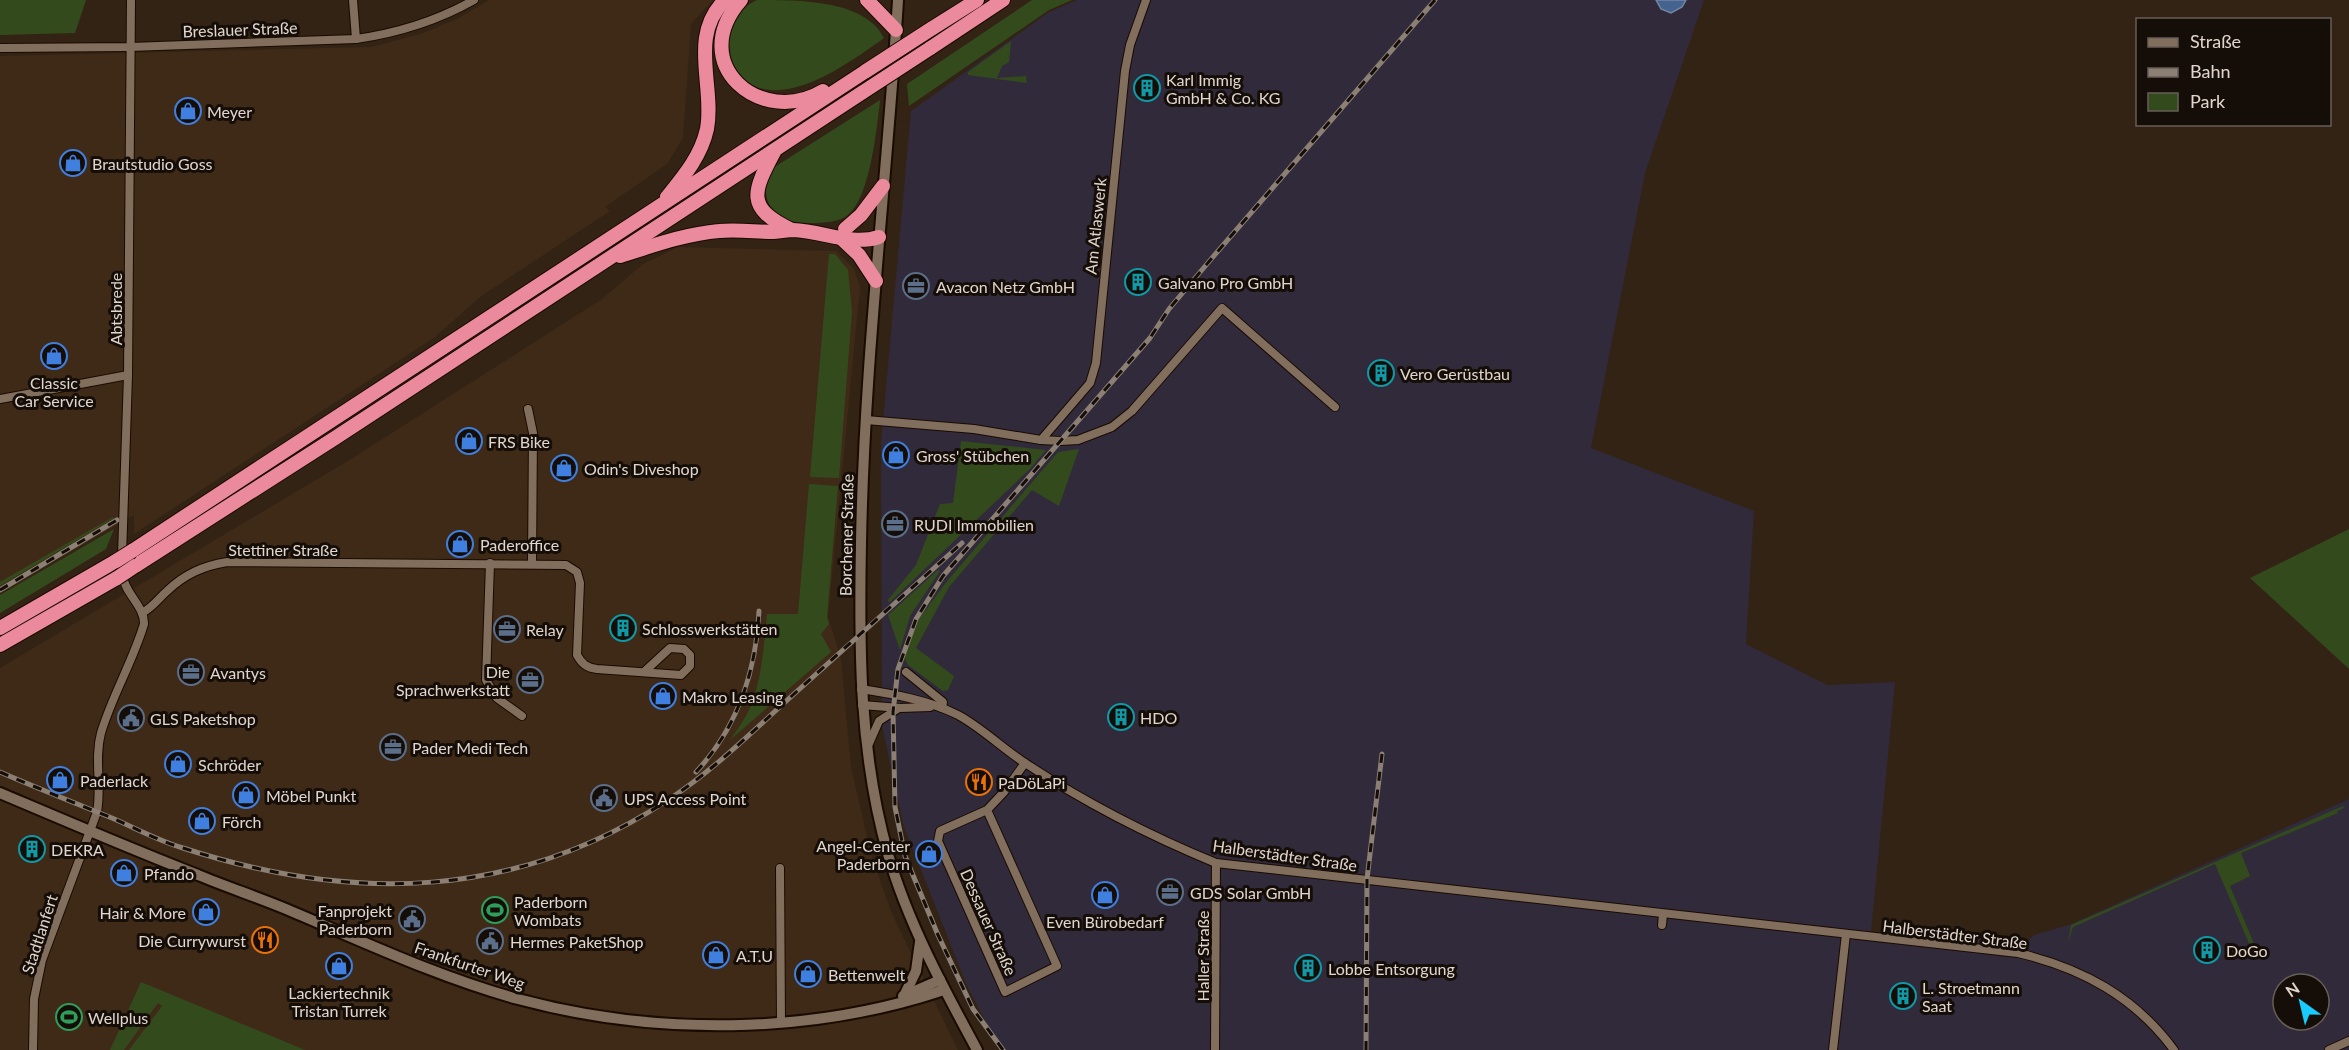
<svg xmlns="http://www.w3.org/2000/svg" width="2349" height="1050" font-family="Lato,sans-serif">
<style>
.built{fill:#3f2a17}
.industrial{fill:#302a3b;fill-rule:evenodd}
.green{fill:#334b1c}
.water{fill:#45638f;stroke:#7486a2;stroke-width:1.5}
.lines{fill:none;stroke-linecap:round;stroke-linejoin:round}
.street-casing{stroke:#1a0b01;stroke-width:10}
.secondary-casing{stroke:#1a0b01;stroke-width:14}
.highway-casing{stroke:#1a0b01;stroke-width:16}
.street{stroke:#816e5d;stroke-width:8}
.secondary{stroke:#816e5d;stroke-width:10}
.highway{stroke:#ec8a9d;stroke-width:14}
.rail-casing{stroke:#8c7f73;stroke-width:5}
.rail{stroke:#150e08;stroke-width:3;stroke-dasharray:9;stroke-linecap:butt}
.highway-bridge-casing{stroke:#1a0b01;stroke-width:16;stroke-linecap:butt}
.highway-bridge{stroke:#ec8a9d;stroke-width:14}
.labels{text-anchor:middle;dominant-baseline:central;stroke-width:6;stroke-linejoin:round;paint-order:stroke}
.street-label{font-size:16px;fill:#e1d6cd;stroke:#150e08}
.poi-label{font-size:16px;fill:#e1d6cd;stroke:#150e08;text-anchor:start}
</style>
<rect width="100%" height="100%" fill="#332314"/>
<g class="built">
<polygon points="489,0 713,0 691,24 683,138 667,164 605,207 610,211 480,297 435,337 134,534 134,515 0,593 0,56 372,47 423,33 457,19"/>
<polygon points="678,247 836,251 854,269 860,287 828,617 841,659 851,767 871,854 892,914 958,1050 0,1050 0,668 351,459 602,299 643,264"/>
</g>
<path class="industrial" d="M1077,0H1704L1645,173L1591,448L1754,511L1746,644L1827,685L1895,682L1871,932L2027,942L2034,935L2069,925L2349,799V1050H1004L994,1038L967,986L904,827L882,726L881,443L911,111L1049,12ZM2283,984H2319V1020H2283Z"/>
<g class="green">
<polygon points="0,0 86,0 75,33 0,35"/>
<path d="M757,0C801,0 865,0 884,38C855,59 808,93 771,90C721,86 713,20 757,0Z"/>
<polygon points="1032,0 1072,0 1049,10 909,106 907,84"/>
<polygon points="1011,41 1009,62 1002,66 997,78 1026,76 1027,83 968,75 968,72"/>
<path d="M880,100C877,128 870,197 848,215C837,225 798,225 785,219C763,209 762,185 773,168Z"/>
<polygon points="829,254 835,254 848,270 852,312 839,478 810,477"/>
<polygon points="961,441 1046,450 1030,469 889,603 888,600 916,565 940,504 953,503"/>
<polygon points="1079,449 1059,506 1032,490 949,587 916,648 954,676 948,690 943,691 908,665 904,657 918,620 948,580 1058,452"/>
<path d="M809,484L838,486L827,617L829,624L821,634L831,652L730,740C737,730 745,719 750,708C762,678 764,646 767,614H798Z"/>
<polygon points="113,517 114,518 0,586 0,582"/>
<polygon points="114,529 106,549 0,613 0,595"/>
<polygon points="2349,529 2349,669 2250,578"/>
<polygon points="938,570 940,571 910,616 900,650 888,615"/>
<polygon points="2343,806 2344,808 2337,811 2338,813 2241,853 2250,876 2230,886 2255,946 2251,948 2215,864 2073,927 2068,943 2071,925"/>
<polygon points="141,982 305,1050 129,1050 162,1006 158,1003 124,1050 110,1050"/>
</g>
<polygon class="water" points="1656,0 1686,0 1682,7 1671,13 1661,9"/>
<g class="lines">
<defs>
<g id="street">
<polyline points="353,0 356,39"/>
<path d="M0,48L130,47L356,39C398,33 437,21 474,0"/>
<polyline points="0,399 128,375"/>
<polyline points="528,409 533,433 532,564"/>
<polyline points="866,420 974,429 1041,440 1090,383 1096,363 1125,71 1130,45 1146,0"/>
<polyline points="1041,440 1061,441 1078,440 1112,427 1132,411 1222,308 1335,407"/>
<polyline points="122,556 128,375 131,0"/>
<polyline points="490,563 486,680 497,698 522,716"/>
<path d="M142,613C153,607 158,599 167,591C185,574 203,566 227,562L566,565L577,572L580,583L577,655C582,664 587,668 597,669L681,675L690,666V655L684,649L670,648L644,672"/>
<polyline points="906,672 943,702 942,708"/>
<path d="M861,689C893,694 928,700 958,715C982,728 1002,748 1025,763C1084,802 1150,836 1216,863L2018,953C2082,968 2135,997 2174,1050"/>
<polyline points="862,705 900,708 930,707"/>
<polyline points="868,746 879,721 899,708"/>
<polyline points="987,810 1057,966 1005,992 938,841 940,831 987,810 1004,792 1025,763"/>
<polyline points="780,868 781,1022"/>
<polyline points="1662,925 1663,914"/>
<path d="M33,1050L34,999L42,960L97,812C102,786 94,759 101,733C112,696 133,661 144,624C145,607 125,594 122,574"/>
<polyline points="1215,1050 1216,863"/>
<polyline points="1833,1050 1846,934"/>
<polyline points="2329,1050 2349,1041"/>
</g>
<g id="secondary">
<path d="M898,0C887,181 864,362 861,543C859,648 859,752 888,854C908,923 943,987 977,1050"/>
<path d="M0,793C66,821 131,849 198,875C227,887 257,897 286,909C362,941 438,977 518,999C656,1036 809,1035 944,990"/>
<polyline points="903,996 940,980"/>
<polyline points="904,996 916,971 920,942"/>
</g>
<g id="highway">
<path d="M741,0C685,64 761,128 823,91"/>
<polyline points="867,0 896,30"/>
<polyline points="931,29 977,0"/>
<polyline points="929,49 1003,0"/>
<path d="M774,152C753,192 745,208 792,230"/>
<path d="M667,197C684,176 701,156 707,129C715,86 688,36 725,0"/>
<polyline points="845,229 861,215 883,186"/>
<polyline points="842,239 859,255 876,281"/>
<path d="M620,256C652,246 685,234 719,231C737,229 756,232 774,232C781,232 787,230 793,230C823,231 851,246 879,237"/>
<polyline points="132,551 866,71"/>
<polyline points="135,566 335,438 863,92"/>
<polyline points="0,628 116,561"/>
<polyline points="0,645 117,578"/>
</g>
</defs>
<use href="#street" class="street-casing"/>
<use href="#secondary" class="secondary-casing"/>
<use href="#highway" class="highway-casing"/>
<use href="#street" class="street"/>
<use href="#secondary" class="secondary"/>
<use href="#highway" class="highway"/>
<defs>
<g id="rail">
<polyline points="0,590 117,520"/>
<path d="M0,772C37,788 75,803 112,818C135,828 159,841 183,848C352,903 516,900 668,800C714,770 754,730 794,694C850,643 906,593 962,543"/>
<path d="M696,772C738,727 756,671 759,611"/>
<polyline points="1003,1050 973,1009 938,935 905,856 895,807 893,712 898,669 916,619 943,576 1150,338 1169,309 1212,258 1435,0"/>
<polyline points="1366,1050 1367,879 1382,754"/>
</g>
</defs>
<use href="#rail" class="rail-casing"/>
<use href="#rail" class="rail"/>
<defs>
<g id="highway-bridge">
<polyline points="866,71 931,29"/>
<polyline points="863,92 929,49"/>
<polyline points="116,561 132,551"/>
<polyline points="117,578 135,566"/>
</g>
</defs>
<use href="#highway-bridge" class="highway-bridge-casing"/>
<use href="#highway-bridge" class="highway-bridge"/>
</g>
<defs>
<symbol id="building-ring" viewBox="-11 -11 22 22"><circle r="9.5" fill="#150e08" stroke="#0f9aa8" stroke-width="1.5"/><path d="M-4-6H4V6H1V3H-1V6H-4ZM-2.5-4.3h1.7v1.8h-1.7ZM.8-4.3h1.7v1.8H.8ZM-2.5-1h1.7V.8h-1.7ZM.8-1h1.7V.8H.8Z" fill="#0f9aa8"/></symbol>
<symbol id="shop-ring" viewBox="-11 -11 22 22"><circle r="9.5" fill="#150e08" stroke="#3f7fe0" stroke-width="1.5"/><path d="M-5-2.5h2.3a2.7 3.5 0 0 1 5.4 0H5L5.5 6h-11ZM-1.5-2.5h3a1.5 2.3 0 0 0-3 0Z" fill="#3f7fe0"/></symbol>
<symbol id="office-ring" viewBox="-11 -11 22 22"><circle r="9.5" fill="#150e08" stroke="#5c6f8a" stroke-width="1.5"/><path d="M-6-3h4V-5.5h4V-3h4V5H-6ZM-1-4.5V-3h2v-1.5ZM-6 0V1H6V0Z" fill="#5c6f8a"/></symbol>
<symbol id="civic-ring" viewBox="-11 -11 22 22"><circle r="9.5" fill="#150e08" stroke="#5c6f8a" stroke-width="1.5"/><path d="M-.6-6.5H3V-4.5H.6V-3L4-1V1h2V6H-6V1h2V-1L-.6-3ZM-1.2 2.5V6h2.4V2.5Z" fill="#5c6f8a"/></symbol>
<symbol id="restaurant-ring" viewBox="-11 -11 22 22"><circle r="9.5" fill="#150e08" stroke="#e8710a" stroke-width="1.5"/><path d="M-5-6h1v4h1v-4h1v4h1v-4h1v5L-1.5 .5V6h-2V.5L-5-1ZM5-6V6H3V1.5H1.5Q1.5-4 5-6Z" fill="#e8710a"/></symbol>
<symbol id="stadium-ring" viewBox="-11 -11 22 22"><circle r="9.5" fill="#150e08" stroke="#2e9e5b" stroke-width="1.5"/><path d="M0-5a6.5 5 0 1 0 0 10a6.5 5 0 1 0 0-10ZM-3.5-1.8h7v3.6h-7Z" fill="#2e9e5b"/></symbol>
</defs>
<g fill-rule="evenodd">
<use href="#building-ring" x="1132" y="73" width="30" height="30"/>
<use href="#shop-ring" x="173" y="96" width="30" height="30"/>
<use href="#shop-ring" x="58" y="148" width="30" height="30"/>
<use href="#building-ring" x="1123" y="267" width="30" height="30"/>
<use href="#office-ring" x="901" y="271" width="30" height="30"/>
<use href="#shop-ring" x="39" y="341" width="30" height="30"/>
<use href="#building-ring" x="1366" y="358" width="30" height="30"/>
<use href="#shop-ring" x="454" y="426" width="30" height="30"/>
<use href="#shop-ring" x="881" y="440" width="30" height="30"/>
<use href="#shop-ring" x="549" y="453" width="30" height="30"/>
<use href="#office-ring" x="880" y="509" width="30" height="30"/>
<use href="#shop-ring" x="445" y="529" width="30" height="30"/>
<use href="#building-ring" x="608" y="613" width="30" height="30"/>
<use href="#office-ring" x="492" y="614" width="30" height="30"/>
<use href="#office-ring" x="176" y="657" width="30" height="30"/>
<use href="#office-ring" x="515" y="665" width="30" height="30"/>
<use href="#shop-ring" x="648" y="681" width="30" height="30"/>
<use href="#building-ring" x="1106" y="702" width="30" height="30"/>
<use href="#civic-ring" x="116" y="703" width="30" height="30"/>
<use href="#office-ring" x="378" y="732" width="30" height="30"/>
<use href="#shop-ring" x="163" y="749" width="30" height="30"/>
<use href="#shop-ring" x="45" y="765" width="30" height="30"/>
<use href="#restaurant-ring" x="964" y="767" width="30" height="30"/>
<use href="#shop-ring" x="231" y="780" width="30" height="30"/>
<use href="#civic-ring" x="589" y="783" width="30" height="30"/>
<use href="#shop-ring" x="187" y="806" width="30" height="30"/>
<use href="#building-ring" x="17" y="834" width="30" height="30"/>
<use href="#shop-ring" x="914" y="839" width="30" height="30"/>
<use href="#shop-ring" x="109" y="858" width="30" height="30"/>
<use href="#office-ring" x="1155" y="877" width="30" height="30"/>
<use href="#shop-ring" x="1090" y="880" width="30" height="30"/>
<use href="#stadium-ring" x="480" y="895" width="30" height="30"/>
<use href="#shop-ring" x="191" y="897" width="30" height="30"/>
<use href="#civic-ring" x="397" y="904" width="30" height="30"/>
<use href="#restaurant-ring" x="250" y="925" width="30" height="30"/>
<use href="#civic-ring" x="475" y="926" width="30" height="30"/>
<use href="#building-ring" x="2192" y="935" width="30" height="30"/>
<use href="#shop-ring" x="701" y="940" width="30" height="30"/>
<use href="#shop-ring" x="324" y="951" width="30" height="30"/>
<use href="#building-ring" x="1293" y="953" width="30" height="30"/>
<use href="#shop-ring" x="793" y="959" width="30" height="30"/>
<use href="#building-ring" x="1888" y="981" width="30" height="30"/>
<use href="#stadium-ring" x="54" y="1002" width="30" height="30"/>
</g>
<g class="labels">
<g class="street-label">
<text transform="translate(240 29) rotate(-2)">Breslauer Straße</text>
<text transform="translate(1095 226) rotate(-84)">Am Atlaswerk</text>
<text transform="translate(115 309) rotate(-90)">Abtsbrede</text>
<text transform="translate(846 535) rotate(-89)">Borchener Straße</text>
<text x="283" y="549">Stettiner Straße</text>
<text transform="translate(1285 855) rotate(8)">Halberstädter Straße</text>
<text transform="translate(989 922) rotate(66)">Dessauer Straße</text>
<text transform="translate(39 934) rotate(-72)">Stadtlanfert</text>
<text transform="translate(1955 934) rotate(7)">Halberstädter Straße</text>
<text transform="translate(1202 956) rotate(-90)">Haller Straße</text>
<text transform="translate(470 965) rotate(19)">Frankfurter Weg</text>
</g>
<g class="poi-label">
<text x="1166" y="79">Karl Immig<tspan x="1166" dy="18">GmbH &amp; Co. KG</tspan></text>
<text x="207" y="111">Meyer</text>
<text x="92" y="163">Brautstudio Goss</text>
<text x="1158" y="282">Galvano Pro GmbH</text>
<text x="936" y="286">Avacon Netz GmbH</text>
<text x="1400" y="373">Vero Gerüstbau</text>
<text x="54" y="382" text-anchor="middle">Classic<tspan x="54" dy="18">Car Service</tspan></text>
<text x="488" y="441">FRS Bike</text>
<text x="916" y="455">Gross' Stübchen</text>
<text x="584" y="468">Odin's Diveshop</text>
<text x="914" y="524">RUDI Immobilien</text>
<text x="480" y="544">Paderoffice</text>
<text x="642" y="628">Schlosswerkstätten</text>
<text x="526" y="629">Relay</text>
<text x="510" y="671" text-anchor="end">Die<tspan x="510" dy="18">Sprachwerkstatt</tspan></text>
<text x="210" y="672">Avantys</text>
<text x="682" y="696">Makro Leasing</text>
<text x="1140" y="717">HDO</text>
<text x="150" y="718">GLS Paketshop</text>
<text x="412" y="747">Pader Medi Tech</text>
<text x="198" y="764">Schröder</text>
<text x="80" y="780">Paderlack</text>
<text x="998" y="782">PaDöLaPi</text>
<text x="266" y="795">Möbel Punkt</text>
<text x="624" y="798">UPS Access Point</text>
<text x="222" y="821">Förch</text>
<text x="910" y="845" text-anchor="end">Angel-Center<tspan x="910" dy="18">Paderborn</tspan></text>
<text x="51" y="849">DEKRA</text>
<text x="144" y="873">Pfando</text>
<text x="1190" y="892">GDS Solar GmbH</text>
<text x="514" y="901">Paderborn<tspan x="514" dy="18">Wombats</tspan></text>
<text x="392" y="910" text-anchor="end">Fanprojekt<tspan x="392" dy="18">Paderborn</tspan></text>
<text x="186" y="912" text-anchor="end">Hair &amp; More</text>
<text x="1105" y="921" text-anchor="middle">Even Bürobedarf</text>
<text x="246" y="940" text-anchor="end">Die Currywurst</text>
<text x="510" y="941">Hermes PaketShop</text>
<text x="2226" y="950">DoGo</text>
<text x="736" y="955">A.T.U</text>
<text x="1328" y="968">Lobbe Entsorgung</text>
<text x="828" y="974">Bettenwelt</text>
<text x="1922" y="987">L. Stroetmann<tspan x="1922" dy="18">Saat</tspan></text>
<text x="339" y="992" text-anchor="middle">Lackiertechnik<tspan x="339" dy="18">Tristan Turrek</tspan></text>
<text x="88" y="1017">Wellplus</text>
</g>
</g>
<rect x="2136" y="18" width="195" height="108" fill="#150e08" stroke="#675e57" stroke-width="1.5"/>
<rect x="2148" y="38" width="30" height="9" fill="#816e5d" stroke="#675e57" stroke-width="1.5"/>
<text x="2190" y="48" font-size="18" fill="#e1d6cd">Straße</text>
<rect x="2148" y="68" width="30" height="9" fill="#8c7f73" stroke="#675e57" stroke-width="1.5"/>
<text x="2190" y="78" font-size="18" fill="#e1d6cd">Bahn</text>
<rect x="2148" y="93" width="30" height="18" fill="#334b1c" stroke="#675e57" stroke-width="1.5"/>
<text x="2190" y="108" font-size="18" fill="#e1d6cd">Park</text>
<g transform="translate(2301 1002) rotate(326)"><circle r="28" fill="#150e08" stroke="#675e57" stroke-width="1.5"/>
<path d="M0-4.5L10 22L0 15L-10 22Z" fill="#19cafc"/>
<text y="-9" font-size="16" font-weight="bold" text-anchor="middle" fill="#e1d6cd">N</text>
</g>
</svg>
